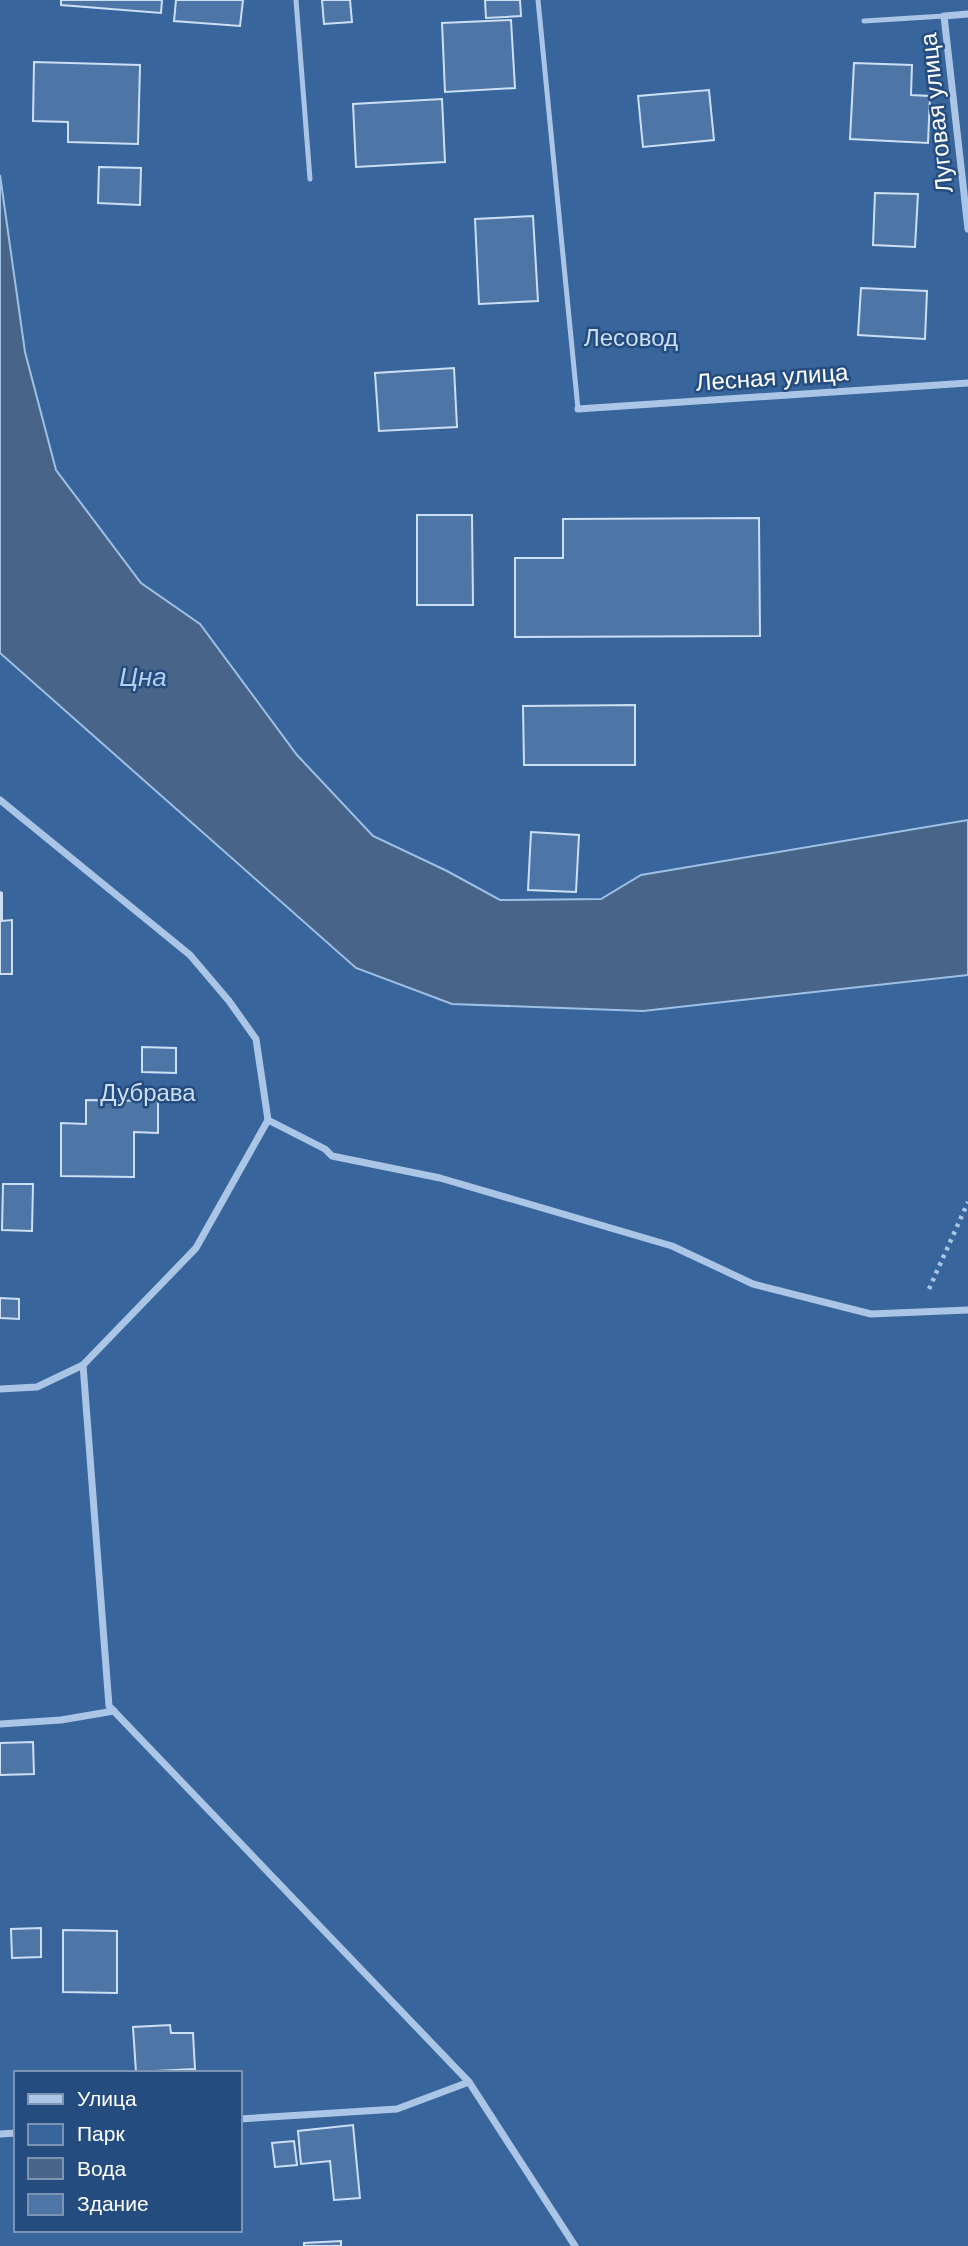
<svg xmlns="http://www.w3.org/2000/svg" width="968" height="2246" viewBox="0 0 968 2246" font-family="'DM Sans',sans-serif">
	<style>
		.green { fill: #38659b; fill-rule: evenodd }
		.water { fill: #486589; stroke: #9ec0e6; stroke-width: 2 }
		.building { fill: #4d75a6; stroke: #cddff4; stroke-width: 2 }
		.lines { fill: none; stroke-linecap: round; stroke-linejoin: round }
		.path { stroke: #aac5e5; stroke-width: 4.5; stroke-dasharray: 3.5 5; stroke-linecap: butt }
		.service { stroke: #aac5e5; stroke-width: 5 }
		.minor { stroke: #aac5e5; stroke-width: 7 }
		.labels { text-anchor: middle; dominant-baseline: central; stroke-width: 5; stroke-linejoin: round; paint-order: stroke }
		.street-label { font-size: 24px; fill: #fff; stroke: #254c7e }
		.park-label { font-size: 24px; fill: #cddff4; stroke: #254c7e }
		.water-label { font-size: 26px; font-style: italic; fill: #b5cfed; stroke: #254c7e }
	</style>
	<rect width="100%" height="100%" fill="#254c7e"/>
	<g class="green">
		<path d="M 0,0 L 968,0 L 968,820 L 641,875 L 601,899 L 500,900 L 447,871 L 373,836 L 297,755 L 200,624 L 141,583 L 56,470 L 25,352 L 0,175 Z"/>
		<path d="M 0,653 L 356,968 L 452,1004 L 643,1011 L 968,975 L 968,2246 L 0,2246 ZM 16,2073 L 240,2073 L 240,2230 L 16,2230 Z"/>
	</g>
	<path class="water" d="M 0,175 L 25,352 L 56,470 L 141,583 L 200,624 L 297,755 L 373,836 L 447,871 L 500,900 L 601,899 L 641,875 L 968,820 L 968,975 L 643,1011 L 452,1004 L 356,968 L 0,653 Z"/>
	<g class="building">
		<path d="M 61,0 L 162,0 L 161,13 L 61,5 Z"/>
		<path d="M 176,0 L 243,0 L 240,26 L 174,21 Z"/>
		<path d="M 322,0 L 350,0 L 352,22 L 324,24 Z"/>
		<path d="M 485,0 L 520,0 L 521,16 L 486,18 Z"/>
		<path d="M 511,20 L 515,88 L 445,92 L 442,23 Z"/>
		<path d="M 34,62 L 140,65 L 138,144 L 68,142 L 68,122 L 33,121 Z"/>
		<path d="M 854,63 L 912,65 L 911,95 L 930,96 L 928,143 L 850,139 Z"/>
		<path d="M 709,90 L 714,140 L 643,147 L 638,96 Z"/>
		<path d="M 442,99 L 445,162 L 356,167 L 353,104 Z"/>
		<path d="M 99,167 L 141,168 L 140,205 L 98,203 Z"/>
		<path d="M 875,193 L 918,194 L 915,247 L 873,245 Z"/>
		<path d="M 533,216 L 538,301 L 479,304 L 475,219 Z"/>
		<path d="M 861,288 L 927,291 L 925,339 L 858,335 Z"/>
		<path d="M 454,368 L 457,427 L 379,431 L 375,373 Z"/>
		<path d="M 417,515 L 472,515 L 473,605 L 417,605 Z"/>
		<path d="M 759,518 L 760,636 L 515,637 L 515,558 L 563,558 L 563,519 Z"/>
		<path d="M 635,705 L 635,765 L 524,765 L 523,706 Z"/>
		<path d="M 531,832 L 579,835 L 576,892 L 528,890 Z"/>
		<path d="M 0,892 L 2,893 L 2,921 L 12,920 L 12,974 L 0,974 Z"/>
		<path d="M 142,1047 L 176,1048 L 176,1073 L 142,1072 Z"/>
		<path d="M 86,1100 L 158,1101 L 158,1133 L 134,1132 L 134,1177 L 61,1176 L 61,1123 L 86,1124 Z"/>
		<path d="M 3,1184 L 33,1184 L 32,1231 L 2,1230 Z"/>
		<path d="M 0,1298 L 19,1299 L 19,1319 L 0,1318 Z"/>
		<path d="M 33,1742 L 34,1774 L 0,1775 L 0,1743 Z"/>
		<path d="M 41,1928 L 41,1957 L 12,1958 L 11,1929 Z"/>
		<path d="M 63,1930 L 117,1931 L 117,1993 L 63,1992 Z"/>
		<path d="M 170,2025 L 171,2033 L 193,2033 L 195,2069 L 136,2072 L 133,2027 Z"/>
		<path d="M 353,2125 L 360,2198 L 334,2200 L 330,2161 L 301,2164 L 298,2131 Z"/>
		<path d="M 294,2141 L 297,2165 L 275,2167 L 272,2143 Z"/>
		<path d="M 341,2241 L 341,2246 L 304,2246 L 304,2243 Z"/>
	</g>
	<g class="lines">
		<path class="path" d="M 929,1289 L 968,1202"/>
		<g class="service">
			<path d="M 296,0 L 310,179"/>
			<path d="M 538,0 L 578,409"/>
			<path d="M 864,21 L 944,16"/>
		</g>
		<g class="minor">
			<path d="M 968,14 L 944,16 L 968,229"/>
			<path d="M 578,409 L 968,383"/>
			<path d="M 0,800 L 190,955 L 229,1001 L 256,1039 L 268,1120 L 325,1149 L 332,1156 L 440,1178 L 672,1246 L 753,1284 L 871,1314 L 968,1310"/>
			<path d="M 268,1120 L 196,1248 L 83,1365 L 109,1706 L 469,2082 L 575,2246"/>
			<path d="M 0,1389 L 37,1387 L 83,1365"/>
			<path d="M 0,1724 L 61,1720 L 114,1711"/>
			<path d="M 240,2119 L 397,2109 L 469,2082"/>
			<path d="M 0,2134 L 16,2133"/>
		</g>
	</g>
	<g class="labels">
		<g class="street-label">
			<text transform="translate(936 113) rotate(-96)">Луговая улица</text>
			<text transform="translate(772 377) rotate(-4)">Лесная улица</text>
		</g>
		<g class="park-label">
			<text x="631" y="337">Лесовод</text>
			<text x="148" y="1092">Дубрава</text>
		</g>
		<g class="water-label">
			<text x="143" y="677">Цна</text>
		</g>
	</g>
	<rect x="14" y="2071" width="228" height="161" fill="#254c7e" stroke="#7c94b2" stroke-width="2"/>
	<rect x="28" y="2094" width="35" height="10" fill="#aac5e5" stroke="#7c94b2" stroke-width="2"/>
	<text x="77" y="2106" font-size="21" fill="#ffffff">Улица</text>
	<rect x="28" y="2124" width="35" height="21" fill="#38659b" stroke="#7c94b2" stroke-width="2"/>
	<text x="77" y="2141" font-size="21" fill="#ffffff">Парк</text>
	<rect x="28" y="2158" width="35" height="21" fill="#486589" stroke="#7c94b2" stroke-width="2"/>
	<text x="77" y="2176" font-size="21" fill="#ffffff">Вода</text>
	<rect x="28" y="2194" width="35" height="21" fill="#4d75a6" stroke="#7c94b2" stroke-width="2"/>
	<text x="77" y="2211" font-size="21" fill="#ffffff">Здание</text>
</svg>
